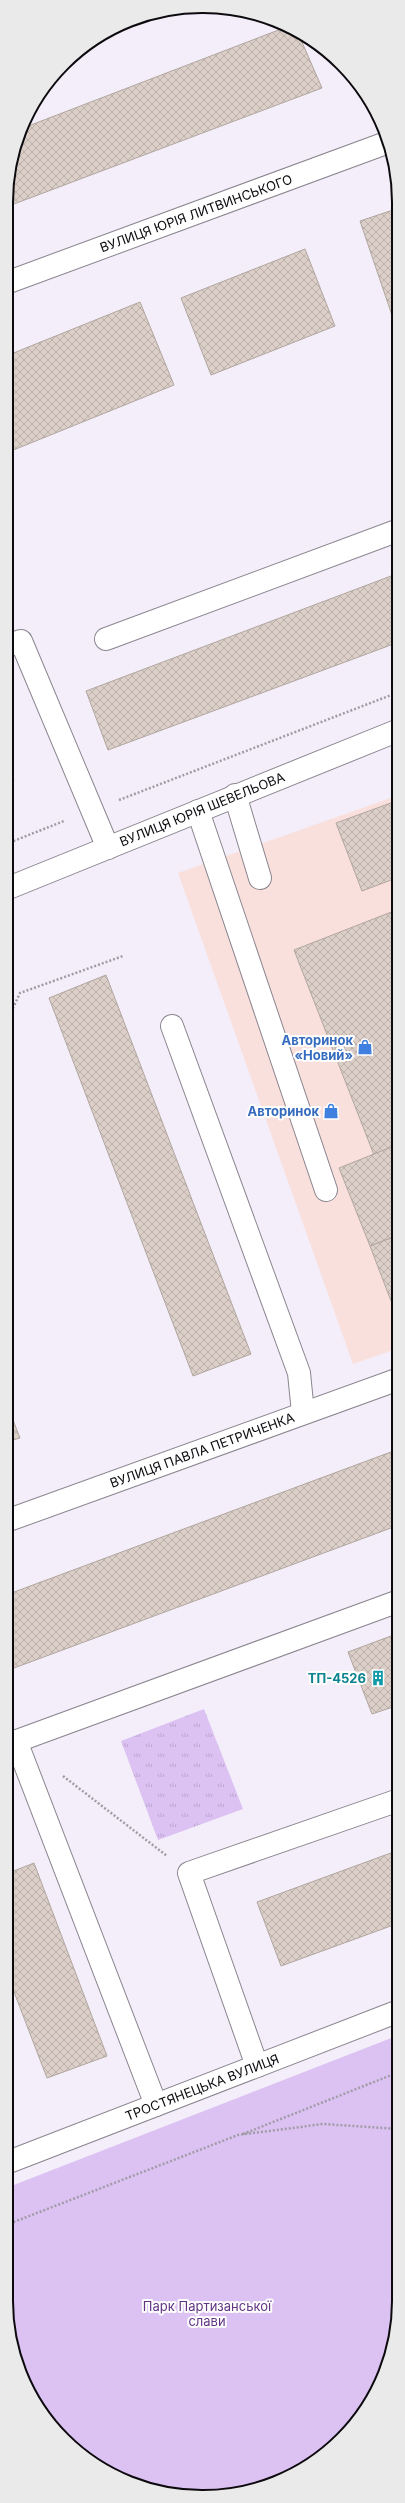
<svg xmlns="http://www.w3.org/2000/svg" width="405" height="2503" viewBox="0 0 405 2503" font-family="Inter,sans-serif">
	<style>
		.commercial { fill: #fae0dc }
		.grass { fill: url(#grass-tufts) }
		.pitch { fill: #dcc2f3 }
		.building { fill: url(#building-cross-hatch); stroke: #b1a69f }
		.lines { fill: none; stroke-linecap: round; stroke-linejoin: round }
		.minor-casing { stroke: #8a858f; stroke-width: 24 }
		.path { stroke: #a09ca5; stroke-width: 2.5; stroke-dasharray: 2 2; stroke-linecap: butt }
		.minor { stroke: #fff; stroke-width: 22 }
		.labels { text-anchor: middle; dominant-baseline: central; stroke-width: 4; stroke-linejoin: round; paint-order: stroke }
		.street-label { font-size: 13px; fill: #0c0a0e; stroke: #fefefe }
		.shop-label { font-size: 13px; font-weight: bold; fill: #366cbe; stroke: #fefefe; text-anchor: end }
		.culture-label { font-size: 13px; font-weight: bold; fill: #0d838f; stroke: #fefefe; text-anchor: end }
		.park-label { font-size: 13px; fill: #623484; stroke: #fefefe }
		.rim { fill: none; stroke: #0c0a0e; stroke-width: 2 }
	</style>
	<defs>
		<pattern id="grass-tufts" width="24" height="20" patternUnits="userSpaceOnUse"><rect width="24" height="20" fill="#dcc2f3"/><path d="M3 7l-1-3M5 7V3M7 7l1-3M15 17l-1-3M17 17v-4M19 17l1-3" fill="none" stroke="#bca5cf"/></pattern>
		<pattern id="building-cross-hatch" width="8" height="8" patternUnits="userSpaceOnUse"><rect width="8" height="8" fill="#dbcfc8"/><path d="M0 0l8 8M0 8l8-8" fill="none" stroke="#bbb0ab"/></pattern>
	</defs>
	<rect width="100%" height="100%" fill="#f3eef9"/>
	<path class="commercial" d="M 399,795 L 399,1348 L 353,1364 L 178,873 Z"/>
	<path class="grass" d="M 204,1709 L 243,1809 L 158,1840 L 121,1741 Z"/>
	<path class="pitch" d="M 399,2035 L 399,2314 L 379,2387 L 332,2448 L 266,2486 L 190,2497 L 116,2477 L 63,2439 L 21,2375 L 6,2300 L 6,2188 Z"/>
	<g class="building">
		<path d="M 289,26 L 298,33 L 322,88 L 6,207 L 6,189 L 23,128 Z"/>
		<path d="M 399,208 L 399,336 L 360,221 Z"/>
		<path d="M 305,249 L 335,326 L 211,375 L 181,298 Z"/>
		<path d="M 140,302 L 174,385 L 6,453 L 6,356 Z"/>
		<path d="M 399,573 L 399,642 L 108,750 L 86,691 Z"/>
		<path d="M 6,760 L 14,781 L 6,784 Z"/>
		<path d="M 399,800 L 399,877 L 362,891 L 336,823 Z"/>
		<path d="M 399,909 L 399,1144 L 374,1155 L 294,950 Z"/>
		<path d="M 106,975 L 251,1354 L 193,1376 L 49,998 Z"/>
		<path d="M 399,1144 L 399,1235 L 370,1246 L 339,1168 Z"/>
		<path d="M 399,1235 L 399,1298 L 391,1301 L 370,1246 Z"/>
		<path d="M 6,1402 L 20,1438 L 6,1442 Z"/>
		<path d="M 399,1449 L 399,1525 L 6,1671 L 6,1595 Z"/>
		<path d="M 399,1633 L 399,1705 L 372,1714 L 348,1652 Z"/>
		<path d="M 399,1850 L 399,1923 L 281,1966 L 257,1902 Z"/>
		<path d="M 34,1863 L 107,2056 L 47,2078 L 6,1971 L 6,1874 Z"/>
	</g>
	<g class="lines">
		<g class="minor-casing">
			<g id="minor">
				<path d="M 6,283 L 386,143"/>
				<path d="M 106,639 L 399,530"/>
				<path d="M 6,646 L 21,641 L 108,848"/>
				<path d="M 235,795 L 260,878"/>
				<path d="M 198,811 L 326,1190"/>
				<path d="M 6,889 L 399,730"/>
				<path d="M 172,1026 L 299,1373 L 303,1413"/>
				<path d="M 6,1521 L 399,1379"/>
				<path d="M 16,1741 L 156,2105"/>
				<path d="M 6,1745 L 399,1601"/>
				<path d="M 257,2066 L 189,1873 L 399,1800"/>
				<path d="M 6,2163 L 399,2011"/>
			</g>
		</g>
		<g class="path">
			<path d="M 119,800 L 399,692"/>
			<path d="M 6,844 L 64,821"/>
			<path d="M 6,1023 L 20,993 L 123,956"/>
			<path d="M 63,1776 L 167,1856"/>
			<path d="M 243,2134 L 399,2072"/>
			<path d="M 6,2225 L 238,2135 L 323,2124 L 399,2129"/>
		</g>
		<use href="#minor" class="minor"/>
	</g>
	<defs>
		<g id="shop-bare" transform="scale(1.2)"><path d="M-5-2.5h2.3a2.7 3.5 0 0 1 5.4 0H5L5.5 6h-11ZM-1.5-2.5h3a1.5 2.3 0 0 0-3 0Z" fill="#3f7fe0" stroke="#fefefe" stroke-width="2.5" paint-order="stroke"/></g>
		<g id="building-bare" transform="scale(1.2)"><path d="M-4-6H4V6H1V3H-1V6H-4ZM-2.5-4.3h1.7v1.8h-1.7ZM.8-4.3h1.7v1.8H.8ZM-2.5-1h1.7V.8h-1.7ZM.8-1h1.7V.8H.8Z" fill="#0f9aa8" stroke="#fefefe" stroke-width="2.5" paint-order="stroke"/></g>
	</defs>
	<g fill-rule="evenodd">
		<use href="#shop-bare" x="365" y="1047"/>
		<use href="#shop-bare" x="331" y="1111"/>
		<use href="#building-bare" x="378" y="1678"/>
	</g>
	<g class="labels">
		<g class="street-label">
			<text transform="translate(196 213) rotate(-20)">ВУЛИЦЯ ЮРІЯ ЛИТВИНСЬКОГО</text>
			<text transform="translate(202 809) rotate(-22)">ВУЛИЦЯ ЮРІЯ ШЕВЕЛЬОВА</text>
			<text transform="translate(202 1450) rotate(-20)">ВУЛИЦЯ ПАВЛА ПЕТРИЧЕНКА</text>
			<text transform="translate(202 2087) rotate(-21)">ТРОСТЯНЕЦЬКА ВУЛИЦЯ</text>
		</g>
		<g class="shop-label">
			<text x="353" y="1040">Авторинок<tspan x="353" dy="15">«Новий»</tspan></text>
			<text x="319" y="1111">Авторинок</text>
		</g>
		<g class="culture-label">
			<text x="366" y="1678">ТП-4526</text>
		</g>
		<g class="park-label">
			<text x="207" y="2306">Парк Партизанської<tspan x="207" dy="15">слави</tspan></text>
		</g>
	</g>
	<path d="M0 0H405V2503H0ZM202 13H203A189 189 0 0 1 392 202V2301A189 189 0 0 1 203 2490H202A189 189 0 0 1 13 2301V202A189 189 0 0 1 202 13Z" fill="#ebeaeb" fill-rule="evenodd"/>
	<path class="rim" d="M202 13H203A189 189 0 0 1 392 202V2301A189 189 0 0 1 203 2490H202A189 189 0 0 1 13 2301V202A189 189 0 0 1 202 13Z"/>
</svg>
